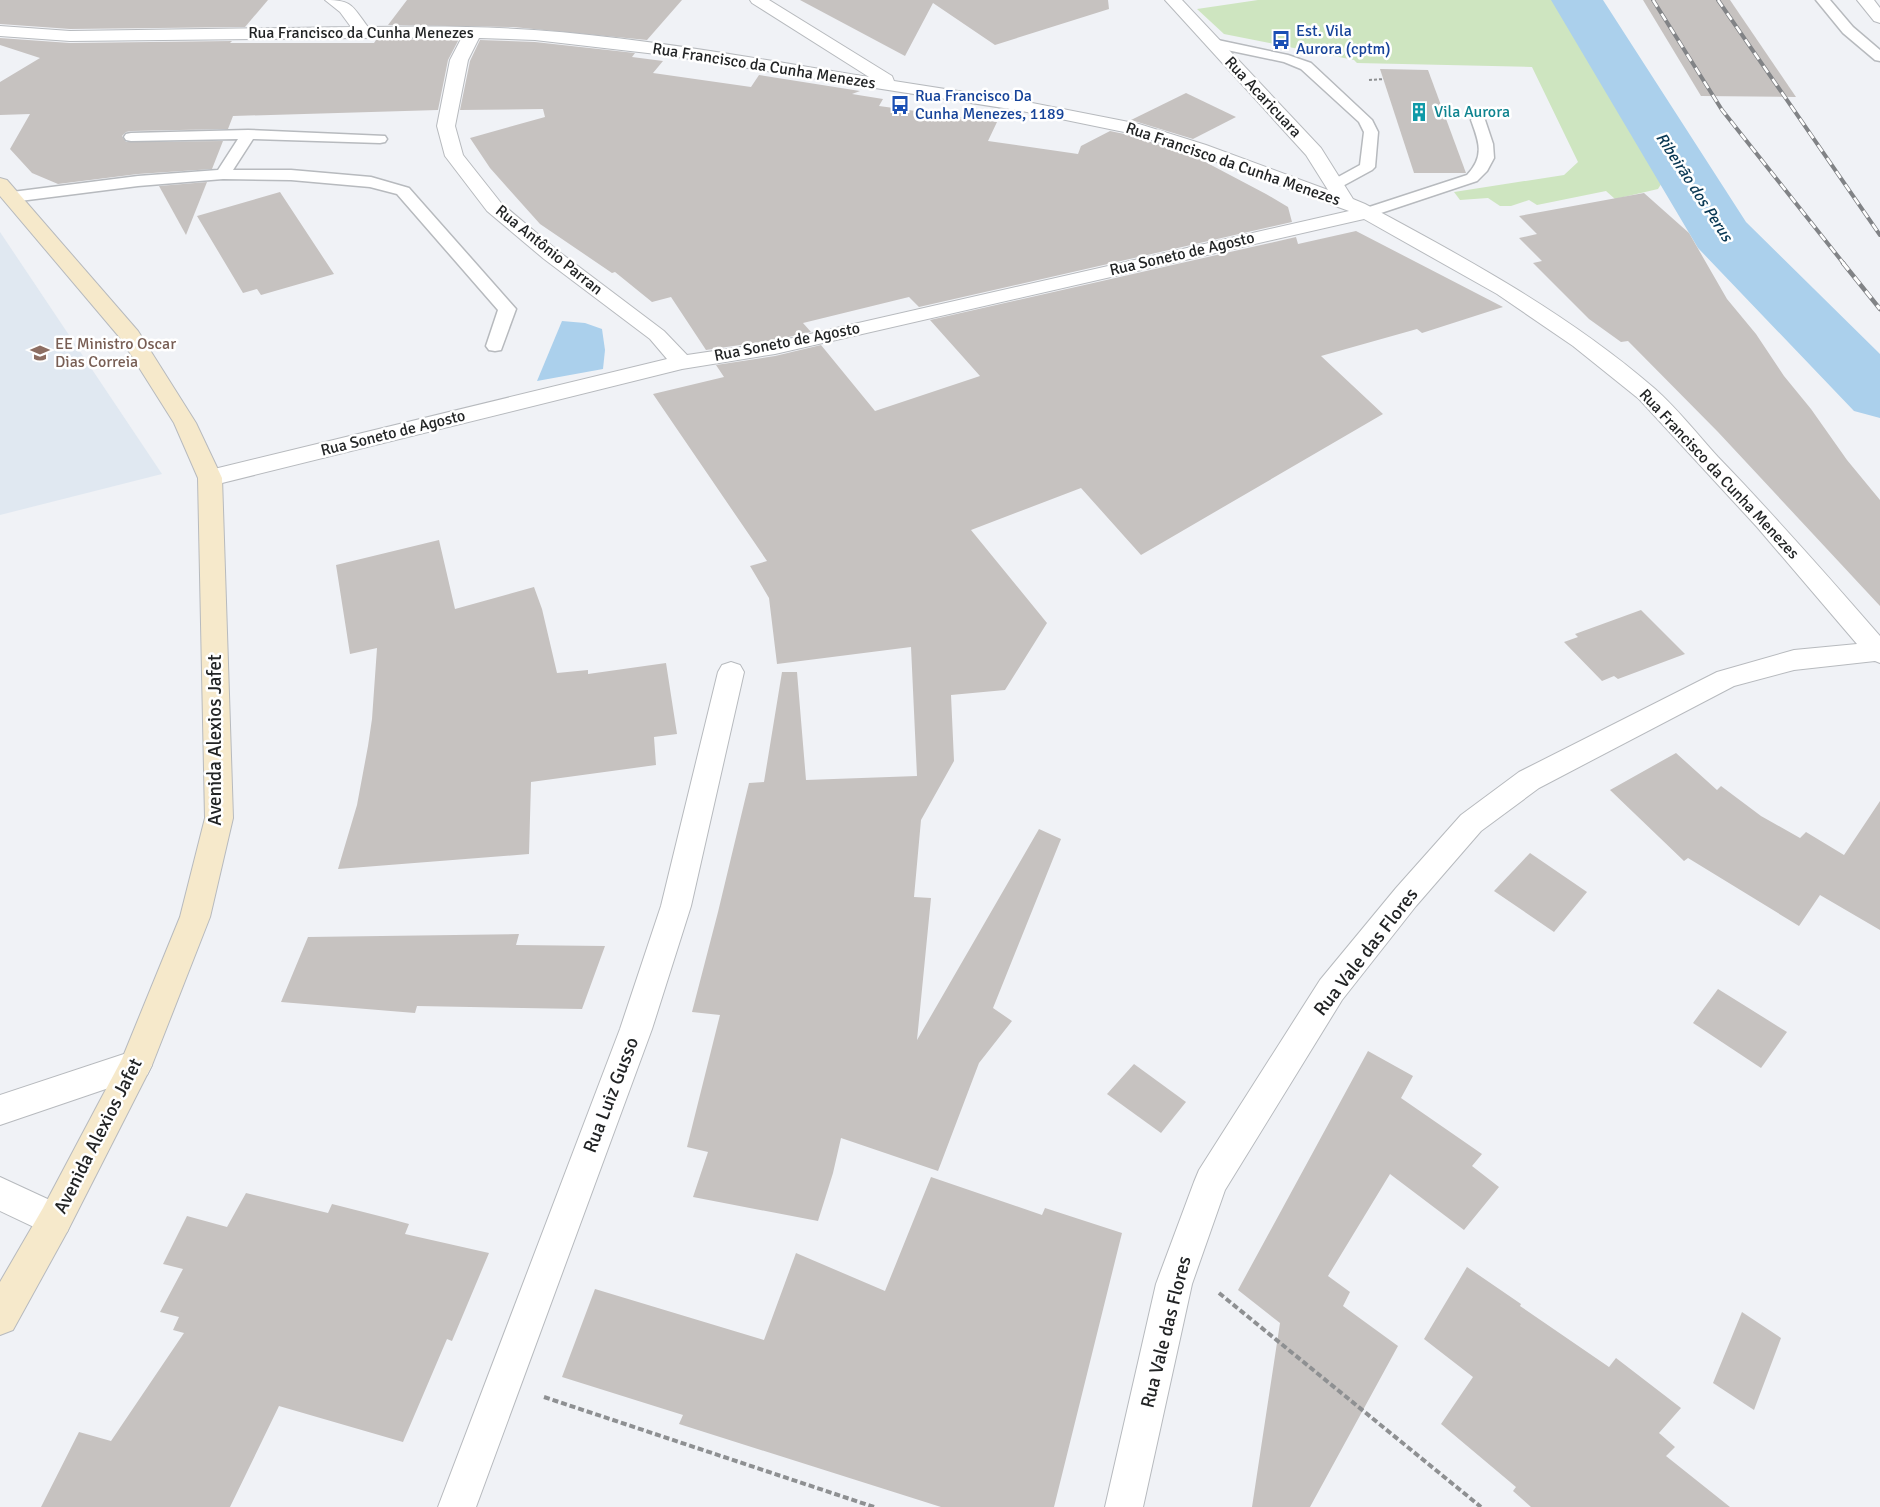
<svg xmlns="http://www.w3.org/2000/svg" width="1880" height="1507" viewBox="0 0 1880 1507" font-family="Signika,sans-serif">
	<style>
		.built { fill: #e0e8f1 }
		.green { fill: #cee5c0 }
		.water { fill: #abd0ec }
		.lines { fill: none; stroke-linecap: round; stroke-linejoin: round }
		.river { fill: #abd0ec; fill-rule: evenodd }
		.building { fill: #c6c2c0 }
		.lane-casing { stroke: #b7babe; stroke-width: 3 }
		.street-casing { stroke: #b7babe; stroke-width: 2 }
		.secondary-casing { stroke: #b7babe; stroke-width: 2 }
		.path-far1 { stroke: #8e9092; stroke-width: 2; stroke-dasharray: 3 2; stroke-linecap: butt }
		.path { stroke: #8e9092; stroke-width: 4; stroke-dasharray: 6 3; stroke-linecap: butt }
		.lane { fill: #fff; fill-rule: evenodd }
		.street { fill: #fff; fill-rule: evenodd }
		.secondary { fill: #f6e9cb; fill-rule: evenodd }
		.rail-far1-casing { stroke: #818386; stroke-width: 4 }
		.rail-casing { stroke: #818386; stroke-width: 4.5 }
		.rail-far1 { stroke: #fff; stroke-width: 2.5; stroke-dasharray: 8; stroke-linecap: butt }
		.rail { stroke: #fff; stroke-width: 3; stroke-dasharray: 9; stroke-linecap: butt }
		.labels { text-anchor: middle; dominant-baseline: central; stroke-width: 5; stroke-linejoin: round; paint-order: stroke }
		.far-transit-label { font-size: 16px; fill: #164399; stroke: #fff; text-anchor: start }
		.far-street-label { font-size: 16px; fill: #222425; stroke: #fff }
		.far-culture-label { font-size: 16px; fill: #0d838f; stroke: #fff; text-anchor: start }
		.far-water-label { font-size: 16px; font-style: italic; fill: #083753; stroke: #fff }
		.far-education-label { font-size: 16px; fill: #785e54; stroke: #fff; text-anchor: start }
		.street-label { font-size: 19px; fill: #222425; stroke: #fff }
	</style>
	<rect width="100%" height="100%" fill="#f0f2f6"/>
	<path class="built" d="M 0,232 L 162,474 L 0,515 Z"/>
	<path class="green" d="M 1258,0 L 1569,0 L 1665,178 L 1658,189 L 1615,199 L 1606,191 L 1537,205 L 1529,200 L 1511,206 L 1500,206 L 1488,198 L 1460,200 L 1454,192 L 1564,175 L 1578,162 L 1532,67 L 1357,63 L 1354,60 L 1224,34 L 1197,9 Z"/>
	<path class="water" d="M 562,321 L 585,323 L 602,329 L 605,350 L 603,369 L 537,381 Z"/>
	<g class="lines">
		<path class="river" d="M 1551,0 L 1603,0 L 1746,222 L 1880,354 L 1880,418 L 1854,411 L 1698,248 Z"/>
	</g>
	<g class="building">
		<path d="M 0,0 L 268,0 L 245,27 L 70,29 L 0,24 Z"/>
		<path d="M 407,0 L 682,0 L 647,40 L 513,27 L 388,25 Z"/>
		<path d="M 800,0 L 1108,0 L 1109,9 L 995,45 L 933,3 L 905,56 Z"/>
		<path d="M 1643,0 L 1730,0 L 1796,97 L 1701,96 Z"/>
		<path d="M 0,38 L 70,43 L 232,41 L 230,43 L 374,43 L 376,40 L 459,39 L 448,60 L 438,110 L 233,116 L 228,129 L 131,131 L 126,132 L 122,136 L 126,142 L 223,141 L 212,169 L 138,174 L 58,184 L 32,173 L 10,149 L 30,114 L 0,115 L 0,82 L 40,58 L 0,45 Z"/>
		<path d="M 480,40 L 535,42 L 635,53 L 632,57 L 663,61 L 653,73 L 751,87 L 759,75 L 860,91 L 852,94 L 883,99 L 879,106 L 997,122 L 988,141 L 1078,154 L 1081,146 L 1110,131 L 1129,135 L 1194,156 L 1266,194 L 1288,207 L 1292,222 L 919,307 L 909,297 L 803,323 L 811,332 L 775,340 L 706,350 L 671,297 L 652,302 L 615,272 L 612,273 L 540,224 L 490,168 L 470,138 L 545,117 L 543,109 L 460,110 L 470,61 Z"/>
		<path d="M 1380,69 L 1428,70 L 1466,173 L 1414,173 Z"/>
		<path d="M 1186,93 L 1236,117 L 1193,139 L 1131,120 Z"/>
		<path d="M 207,182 L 186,235 L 159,186 Z"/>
		<path d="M 280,192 L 334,274 L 261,295 L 257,289 L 243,293 L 197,216 Z"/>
		<path d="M 1644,193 L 1689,233 L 1727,299 L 1756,334 L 1784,376 L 1811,409 L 1847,460 L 1880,500 L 1880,606 L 1718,432 L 1628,341 L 1621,342 L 1589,319 L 1533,263 L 1542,261 L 1519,238 L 1537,234 L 1519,216 Z"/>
		<path d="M 1356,231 L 1503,307 L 1422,333 L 1417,329 L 1321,356 L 1383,414 L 1141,555 L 1081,488 L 971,530 L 1047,623 L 1005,690 L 951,695 L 954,761 L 921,820 L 914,897 L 931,898 L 917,1040 L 1039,829 L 1061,839 L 993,1008 L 1012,1021 L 979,1063 L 938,1171 L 841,1138 L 833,1173 L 818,1221 L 693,1197 L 708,1152 L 687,1147 L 720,1015 L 692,1012 L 718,912 L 749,783 L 764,782 L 782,672 L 797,672 L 806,780 L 917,776 L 911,647 L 777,664 L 769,598 L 750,566 L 767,561 L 653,394 L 724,377 L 716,365 L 775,356 L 821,345 L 875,411 L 980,376 L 930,320 L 1296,237 L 1298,244 Z"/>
		<path d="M 439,540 L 455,609 L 534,587 L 542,609 L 557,673 L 588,670 L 588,674 L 666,663 L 677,734 L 654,737 L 656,765 L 531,782 L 529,854 L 338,869 L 357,805 L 368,746 L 372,719 L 377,648 L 350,654 L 336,565 Z"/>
		<path d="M 1641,610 L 1685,654 L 1618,679 L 1614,676 L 1602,681 L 1564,642 L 1578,637 L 1575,634 Z"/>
		<path d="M 1676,753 L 1717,790 L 1721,786 L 1761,816 L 1800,838 L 1806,832 L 1844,855 L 1880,801 L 1880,930 L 1820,895 L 1799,926 L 1688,858 L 1684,861 L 1610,790 Z"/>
		<path d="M 1530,853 L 1587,892 L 1554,932 L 1494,891 Z"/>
		<path d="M 519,934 L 516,945 L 605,946 L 582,1009 L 417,1006 L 415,1013 L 281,1002 L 308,937 Z"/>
		<path d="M 1718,989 L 1787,1032 L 1761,1068 L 1693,1023 Z"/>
		<path d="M 1368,1051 L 1413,1076 L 1401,1098 L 1482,1154 L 1472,1166 L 1499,1187 L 1464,1230 L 1390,1174 L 1328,1276 L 1350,1292 L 1343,1306 L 1398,1346 L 1310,1507 L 1252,1507 L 1280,1323 L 1238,1290 Z"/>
		<path d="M 1134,1064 L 1186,1102 L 1161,1133 L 1107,1094 Z"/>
		<path d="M 931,1177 L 1042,1215 L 1045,1208 L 1122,1233 L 1054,1507 L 941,1507 L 679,1424 L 683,1415 L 562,1377 L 595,1289 L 764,1340 L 796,1253 L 885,1291 Z"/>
		<path d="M 246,1193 L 328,1213 L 332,1204 L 387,1218 L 409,1224 L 405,1234 L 489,1253 L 452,1341 L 447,1339 L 403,1442 L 279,1406 L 230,1507 L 41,1507 L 79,1432 L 111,1441 L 184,1333 L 173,1330 L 179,1317 L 160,1312 L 183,1269 L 163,1264 L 187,1216 L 227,1227 Z"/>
		<path d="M 1467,1267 L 1521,1304 L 1520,1306 L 1609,1367 L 1616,1358 L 1681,1408 L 1659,1433 L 1675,1447 L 1666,1456 L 1730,1507 L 1531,1507 L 1513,1491 L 1516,1487 L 1441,1424 L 1473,1377 L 1424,1339 Z"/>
		<path d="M 1742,1312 L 1781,1338 L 1754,1410 L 1713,1383 Z"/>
	</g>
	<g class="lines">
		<g class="lane-casing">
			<g id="lane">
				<path d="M 1816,0 L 1830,0 L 1853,27 L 1880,50 L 1880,61 L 1875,60 L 1843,33 Z"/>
				<path d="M 1213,39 L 1288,55 L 1311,63 L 1372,120 L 1378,132 L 1375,167 L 1372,170 L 1339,188 L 1329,188 L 1326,185 L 1329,182 L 1360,165 L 1364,132 L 1359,122 L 1301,69 L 1284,62 L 1208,46 L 1206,43 L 1208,40 Z"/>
				<path d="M 1478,116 L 1483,117 L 1485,120 L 1493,144 L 1494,158 L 1487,171 L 1477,181 L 1372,216 L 1360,216 L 1358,213 L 1360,210 L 1467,175 C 1485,156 1479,142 1471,120 L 1473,117 Z"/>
				<path d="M 248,130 L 385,136 L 387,139 L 385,142 L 380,143 L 253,139 L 233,170 L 291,170 L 371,177 L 409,188 L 516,309 L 501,350 L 495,351 L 489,350 L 486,346 L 498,310 L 397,194 L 370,187 L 291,180 L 223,179 L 138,186 L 12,202 L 6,200 L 4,197 L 6,194 L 12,192 L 138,176 L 218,170 L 238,139 L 131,141 L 126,140 L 124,137 L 126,134 L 131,133 Z"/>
			</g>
		</g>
		<g class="street-casing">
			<g id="street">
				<path d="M 325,0 C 353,0 352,6 368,27 C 423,26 479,26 534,30 C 646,38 758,59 869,77 L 752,3 L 750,0 L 769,0 L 892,76 L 894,81 L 1022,101 L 1139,124 L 1206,145 L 1328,190 L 1306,155 L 1165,0 L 1182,0 L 1321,148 L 1353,199 L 1365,204 C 1466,258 1567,313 1654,388 C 1677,408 1697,434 1718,457 C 1774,515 1827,575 1880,636 L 1880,663 L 1875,661 L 1794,670 L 1734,686 L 1539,788 L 1481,831 L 1416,906 L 1342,1000 L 1225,1190 L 1192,1284 L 1143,1507 L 1105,1507 L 1156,1284 L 1194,1182 L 1199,1170 L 1320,980 L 1396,888 L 1461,815 L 1519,772 L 1717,672 L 1794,650 L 1857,644 L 1757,527 L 1639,399 L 1573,346 L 1497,294 L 1364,219 L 775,354 L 682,369 L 210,486 L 202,483 L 198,478 L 202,473 L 210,470 L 667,359 L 650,339 L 544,259 L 487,211 L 445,156 L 437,126 L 450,60 L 462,37 L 70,41 L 0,36 L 0,26 L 70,31 L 351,27 L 340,12 ZM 479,38 L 535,40 L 665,55 L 1022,111 L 1129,133 L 1192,153 L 1349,211 L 775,342 L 687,355 L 664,331 L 558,251 L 501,203 L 463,155 L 455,126 L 468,60 Z"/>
				<path d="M 1857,0 L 1874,0 L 1880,8 L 1880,23 L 1874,21 Z"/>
				<path d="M 731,662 L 740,665 L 744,672 L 691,906 L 652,1029 L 476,1507 L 438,1507 L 620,1029 L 661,906 L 718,672 L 722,665 Z"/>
				<path d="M 136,1050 L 147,1055 L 152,1065 L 147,1075 L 0,1125 L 0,1095 Z"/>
				<path d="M 0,1177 L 67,1208 L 72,1220 L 67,1232 L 55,1237 L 0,1211 Z"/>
			</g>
		</g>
		<g class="secondary-casing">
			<path id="secondary" d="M 0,178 L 7,180 L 138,331 L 196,423 L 222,478 L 233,818 L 210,917 L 152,1065 L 67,1232 L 13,1330 L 0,1335 L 0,1282 L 43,1208 L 122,1059 L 180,917 L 205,818 L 198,478 L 174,423 L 121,339 L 0,196 Z"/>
		</g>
		<path class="path-far1" d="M 1369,80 L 1384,79"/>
		<g class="path">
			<path d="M 1219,1293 L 1481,1507"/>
			<path d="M 544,1397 L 874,1507"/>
		</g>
		<use href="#lane" class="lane"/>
		<use href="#street" class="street"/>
		<use href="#secondary" class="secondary"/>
		<g class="rail-far1-casing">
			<g id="rail-far1">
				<path d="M 1653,0 L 1722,110 L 1844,264"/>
				<path d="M 1718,0 L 1880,235"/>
			</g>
		</g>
		<g class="rail-casing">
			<path id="rail" d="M 1843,263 L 1880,309"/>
		</g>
		<use href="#rail-far1" class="rail-far1"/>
		<use href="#rail" class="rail"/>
	</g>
	<defs>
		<g id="bus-bare" transform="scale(1.5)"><path d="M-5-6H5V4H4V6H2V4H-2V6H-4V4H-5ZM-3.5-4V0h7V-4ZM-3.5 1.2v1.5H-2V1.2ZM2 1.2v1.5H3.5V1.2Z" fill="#1a4fb4" stroke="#fff" stroke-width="2.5" paint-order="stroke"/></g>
		<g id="building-bare" transform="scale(1.5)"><path d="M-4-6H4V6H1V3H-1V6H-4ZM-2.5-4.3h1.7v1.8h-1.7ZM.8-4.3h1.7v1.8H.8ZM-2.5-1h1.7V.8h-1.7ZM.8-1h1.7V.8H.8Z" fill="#0f9aa8" stroke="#fff" stroke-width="2.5" paint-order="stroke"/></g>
		<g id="school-bare" transform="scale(1.5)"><path d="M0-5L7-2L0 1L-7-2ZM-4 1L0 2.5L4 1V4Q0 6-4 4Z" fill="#8d6e63" stroke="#fff" stroke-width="2.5" paint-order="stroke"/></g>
	</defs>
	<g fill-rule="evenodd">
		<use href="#bus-bare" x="1281" y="40"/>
		<use href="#bus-bare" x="900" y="105"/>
		<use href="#building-bare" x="1419" y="112"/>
		<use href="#school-bare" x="40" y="353"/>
	</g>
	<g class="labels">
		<g class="far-transit-label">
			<text x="1296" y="31">Est. Vila<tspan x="1296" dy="18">Aurora (cptm)</tspan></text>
			<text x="915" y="96">Rua Francisco Da<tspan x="915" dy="18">Cunha Menezes, 1189</tspan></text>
		</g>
		<g class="far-street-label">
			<text x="361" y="33">Rua Francisco da Cunha Menezes</text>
			<text transform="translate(764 66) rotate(9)">Rua Francisco da Cunha Menezes</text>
			<text transform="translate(1263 97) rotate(47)">Rua Acaricuara</text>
			<text transform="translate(1233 164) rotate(19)">Rua Francisco da Cunha Menezes</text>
			<text transform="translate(549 250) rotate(39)">Rua Antônio Parran</text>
			<text transform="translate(1182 254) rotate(-13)">Rua Soneto de Agosto</text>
			<text transform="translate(787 342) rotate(-11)">Rua Soneto de Agosto</text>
			<text transform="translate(393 433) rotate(-14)">Rua Soneto de Agosto</text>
			<text transform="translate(1719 474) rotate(47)">Rua Francisco da Cunha Menezes</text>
		</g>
		<g class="far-culture-label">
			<text x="1434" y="112">Vila Aurora</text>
		</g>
		<g class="far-water-label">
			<text transform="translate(1694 187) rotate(57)">Ribeirão dos Perus</text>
		</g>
		<g class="far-education-label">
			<text x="55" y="344">EE Ministro Oscar<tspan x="55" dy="18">Dias Correia</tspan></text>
		</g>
		<g class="street-label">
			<text transform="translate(215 740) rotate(-90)">Avenida Alexios Jafet</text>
			<text transform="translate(1366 952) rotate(-52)">Rua Vale das Flores</text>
			<text transform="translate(611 1095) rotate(-69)">Rua Luiz Gusso</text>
			<text transform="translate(98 1136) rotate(-63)">Avenida Alexios Jafet</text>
			<text transform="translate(1166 1332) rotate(-76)">Rua Vale das Flores</text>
		</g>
	</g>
</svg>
